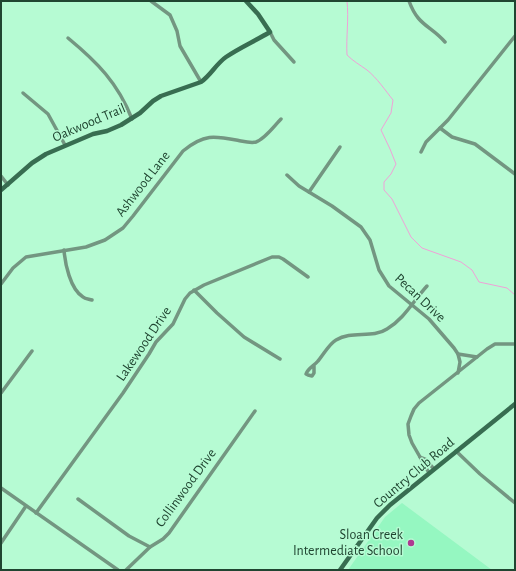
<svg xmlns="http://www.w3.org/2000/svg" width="516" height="571" viewBox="0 0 516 571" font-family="'Alegreya Sans',sans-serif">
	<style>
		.built { fill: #95f7c1 }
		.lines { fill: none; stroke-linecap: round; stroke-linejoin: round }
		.stream { stroke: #f0a1d8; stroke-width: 1 }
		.street { stroke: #739681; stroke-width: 3.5 }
		.secondary { stroke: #386d51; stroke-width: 4.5 }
		.poi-dot { fill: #ae3991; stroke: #b6fbd3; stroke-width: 1.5 }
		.labels { text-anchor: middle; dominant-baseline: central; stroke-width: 3; stroke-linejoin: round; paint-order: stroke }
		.street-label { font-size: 14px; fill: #204531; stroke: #b6fbd3 }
		.poi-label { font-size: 14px; fill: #204531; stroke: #b6fbd3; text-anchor: end }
	</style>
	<rect width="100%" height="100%" fill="#b6fbd3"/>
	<path class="built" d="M 402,503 L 492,570 L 348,570 L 385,517 Z"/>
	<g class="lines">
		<path class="stream" d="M 347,1 C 349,19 346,37 347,55 C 353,61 360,65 367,70 C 377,78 385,90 393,100 L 391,113 L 381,130 L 390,149 L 396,164 L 391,174 L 384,182 L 384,190 L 392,199 L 411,237 L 422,248 L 461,262 L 472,270 L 479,282 L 507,288 L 515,295"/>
		<g class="street">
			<path d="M 151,1 L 170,15 L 177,31 L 180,46 L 201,82"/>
			<path d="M 409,1 C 418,26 430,25 445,42"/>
			<path d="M 270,32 L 274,40 L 294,62"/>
			<path d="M 68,38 C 97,62 118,83 132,119"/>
			<path d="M 23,93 L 48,114 L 65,145"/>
			<path d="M 440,128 L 452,137 L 475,144 L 515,174"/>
			<path d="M 421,152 L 426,142 L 448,120 L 515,36"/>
			<path d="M 287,175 L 299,186 L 332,206 L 361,227 L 370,240 L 379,270 L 389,286 L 429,319 L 454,348 L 458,354 L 460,362 L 458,373"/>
			<path d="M 1,176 L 8,185"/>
			<path d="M 309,192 L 340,147"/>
			<path d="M 64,250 C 65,263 70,289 83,297 C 85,299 89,299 92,300"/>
			<path d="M 1,284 L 13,268 L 26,257 L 86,247 L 105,240 L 123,228 L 133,216 L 183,151 C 205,133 215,136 241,141 C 246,142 252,143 256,142 C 265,139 275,125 281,119"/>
			<path d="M 194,290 L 217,313 L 244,337 L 280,359"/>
			<path d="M 458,354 L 477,357"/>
			<path d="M 314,366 L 314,373 L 312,376 L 308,375 L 306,374 C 308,368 314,366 318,361 C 324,354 329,344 336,340 C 352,330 372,339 387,329 C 404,319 414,300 427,286"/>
			<path d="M 1,393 L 32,351"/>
			<path d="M 456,451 L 480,474 L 515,503"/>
			<path d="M 420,457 L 412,443 L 409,435 L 408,424 L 411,416 L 414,409 L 419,403 L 487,349 L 495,344 L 515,344"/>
			<path d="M 429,473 L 420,457 L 425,459 L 434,469"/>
			<path d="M 1,488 L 118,570"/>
			<path d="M 78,499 L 129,536 L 150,547"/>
			<path d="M 36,513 L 123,393 L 149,354 L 156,342 L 173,324 L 185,299 L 190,293 L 204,285 L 272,257 L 279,257 L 283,259 L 308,277"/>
			<path d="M 1,543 L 26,506"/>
			<path d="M 126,570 L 150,547 L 163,539 L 169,533 L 255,411"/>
		</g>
		<g class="secondary">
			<path d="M 1,190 L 32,163 L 46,154 L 93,134 L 107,131 L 121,125 L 140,113 L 153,101 L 161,96 L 201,82 C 211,75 216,64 226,57 C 239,48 255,41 270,32 L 258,14 L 246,1"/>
			<path d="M 340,570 L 377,518 L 390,505 L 515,404"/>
		</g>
	</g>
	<circle class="poi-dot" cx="411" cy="543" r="4"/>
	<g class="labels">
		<g class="street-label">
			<text transform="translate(89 123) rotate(-23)">Oakwood Trail</text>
			<text transform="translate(143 184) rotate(-52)">Ashwood Lane</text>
			<text transform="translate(420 298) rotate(43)">Pecan Drive</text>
			<text transform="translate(144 344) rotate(-56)">Lakewood Drive</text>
			<text transform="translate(414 473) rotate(-40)">Country Club Road</text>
			<text transform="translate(186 488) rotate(-54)">Collinwood Drive</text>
		</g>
		<g class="poi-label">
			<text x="403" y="535">Sloan Creek<tspan x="403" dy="16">Intermediate School</tspan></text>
		</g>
	</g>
	<rect width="516" height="571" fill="none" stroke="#204531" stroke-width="4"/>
</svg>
